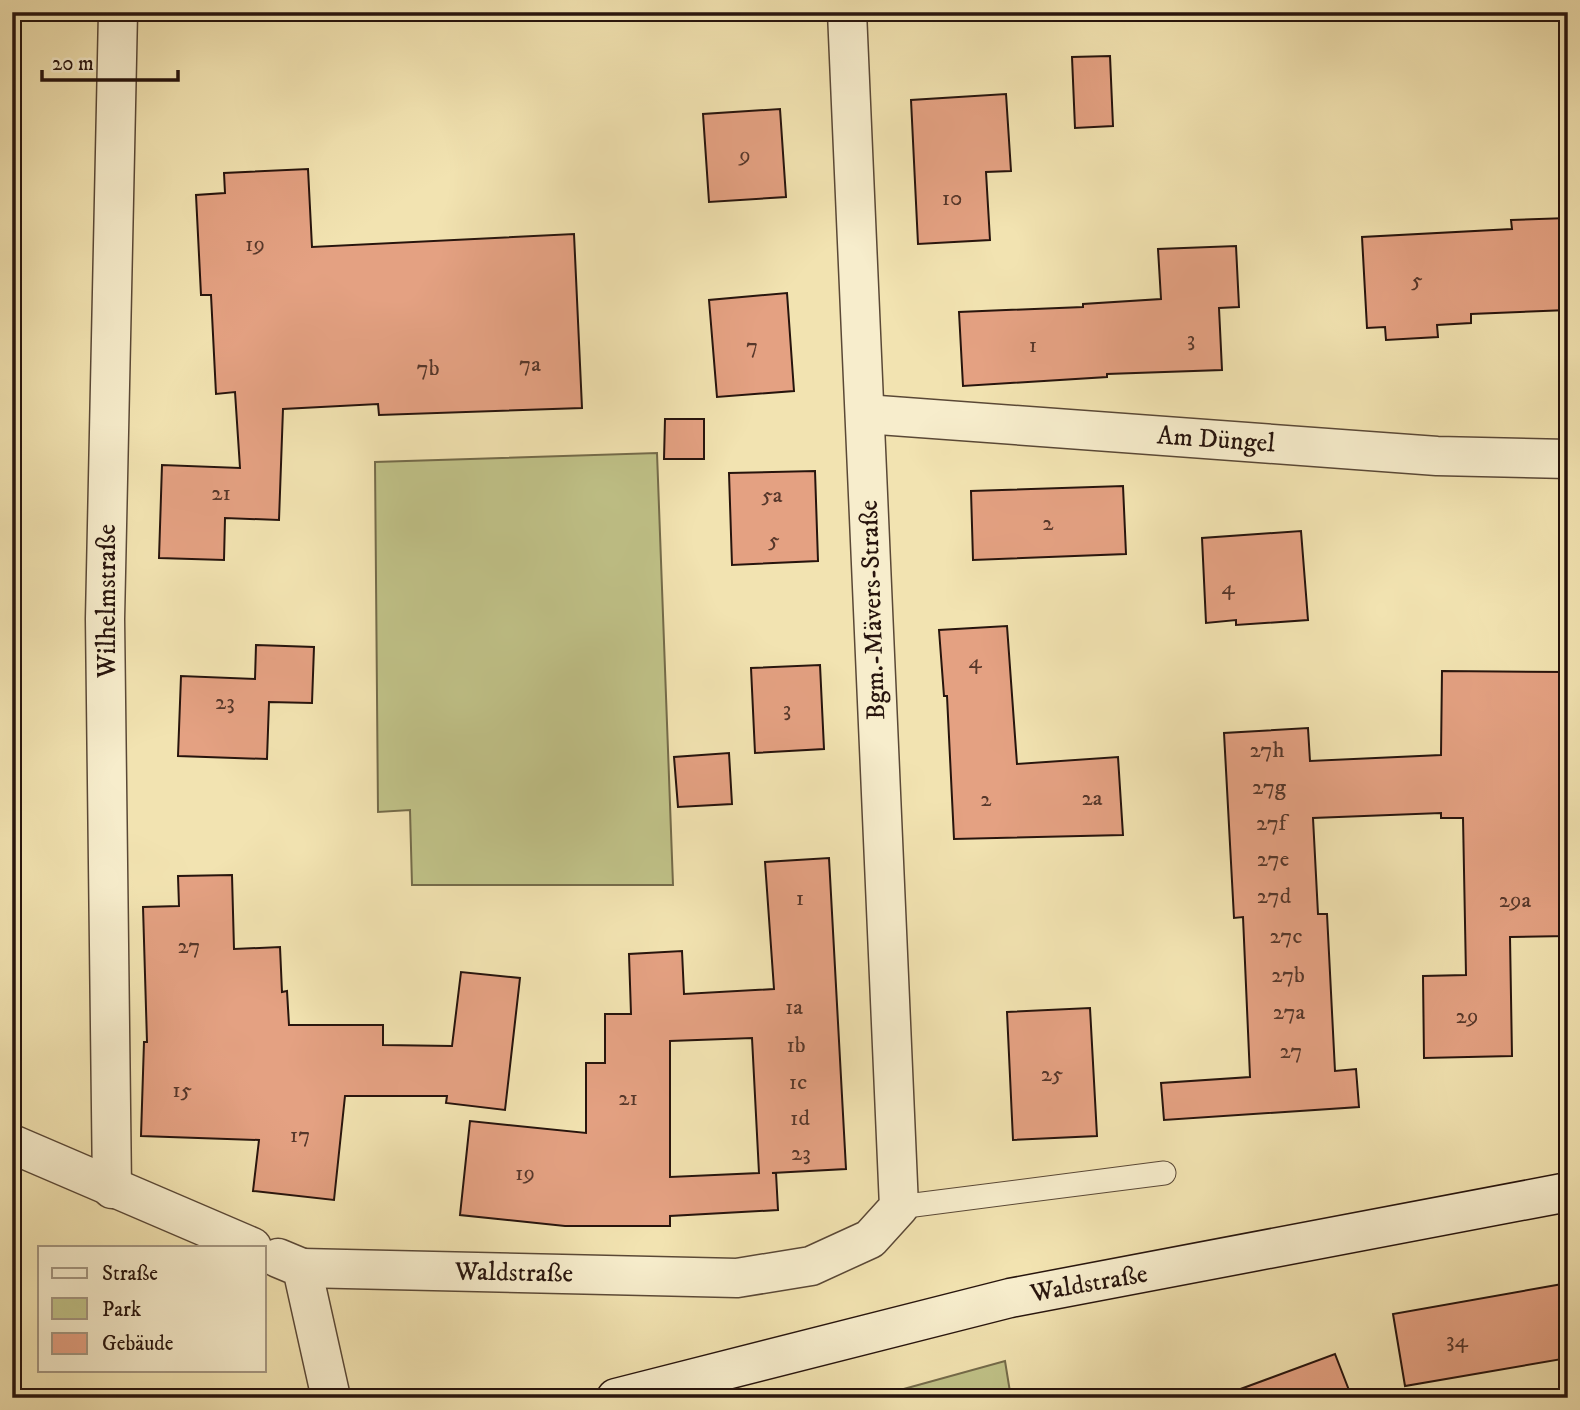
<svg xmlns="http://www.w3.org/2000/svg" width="1580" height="1410" viewBox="0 0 1580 1410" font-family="'IM FELL DW Pica',serif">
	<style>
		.green { fill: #c0c288; stroke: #746b4a; stroke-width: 2 }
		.building { fill: #e4a182; stroke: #27140d; stroke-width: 2; fill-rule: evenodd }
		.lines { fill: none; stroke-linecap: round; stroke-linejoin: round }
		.lane-casing { stroke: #5a4836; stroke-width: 25 }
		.street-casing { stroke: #5a4836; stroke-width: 41 }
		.secondary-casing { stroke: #27140d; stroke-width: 41 }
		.lane { stroke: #f7edcc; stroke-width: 23 }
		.street { stroke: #f7edcc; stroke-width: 38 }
		.secondary { stroke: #f7edcc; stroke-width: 38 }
		.labels { text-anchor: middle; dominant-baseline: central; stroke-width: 5; stroke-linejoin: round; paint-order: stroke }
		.number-label { font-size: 23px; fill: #56372a }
		.street-label { font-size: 26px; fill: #27140d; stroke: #f7edcc }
	</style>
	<rect width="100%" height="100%" fill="#f2e3b1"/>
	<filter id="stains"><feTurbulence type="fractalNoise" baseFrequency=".00286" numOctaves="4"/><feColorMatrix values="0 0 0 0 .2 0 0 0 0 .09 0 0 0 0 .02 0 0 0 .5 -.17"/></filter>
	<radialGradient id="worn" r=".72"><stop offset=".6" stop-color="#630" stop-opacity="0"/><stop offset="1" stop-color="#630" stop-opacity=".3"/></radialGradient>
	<g class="green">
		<path d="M 657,453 L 673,885 L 412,885 L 410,810 L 378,812 L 375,462 Z"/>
		<path d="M 1005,1361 L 1011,1398 L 871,1398 Z"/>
	</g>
	<g class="building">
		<path d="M 1110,56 L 1113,126 L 1075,128 L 1072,57 Z"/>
		<path d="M 1006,94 L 1011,171 L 986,172 L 990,240 L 918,244 L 911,100 Z"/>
		<path d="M 780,109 L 786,197 L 709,202 L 703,114 Z"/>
		<path d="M 308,169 L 312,247 L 574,234 L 582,408 L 379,415 L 378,404 L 283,409 L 279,520 L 225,518 L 224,560 L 159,558 L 162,465 L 240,468 L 235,392 L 216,394 L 211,295 L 201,295 L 196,195 L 225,193 L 224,173 Z"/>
		<path d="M 1568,218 L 1568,310 L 1471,314 L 1471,323 L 1437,325 L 1438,337 L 1386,340 L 1385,327 L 1367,328 L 1362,237 L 1512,229 L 1511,220 Z"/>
		<path d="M 1236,246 L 1239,307 L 1219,308 L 1222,370 L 1107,374 L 1107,377 L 963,386 L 959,312 L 1083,307 L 1083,304 L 1161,299 L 1158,249 Z"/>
		<path d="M 787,293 L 794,391 L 717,397 L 709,300 Z"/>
		<path d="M 665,419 L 704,419 L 704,459 L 664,459 Z"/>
		<path d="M 815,471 L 818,561 L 732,565 L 729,473 Z"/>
		<path d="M 1123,486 L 1126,554 L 973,560 L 971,491 Z"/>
		<path d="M 1301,531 L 1308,620 L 1236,625 L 1236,620 L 1206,623 L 1202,538 Z"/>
		<path d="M 1007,626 L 1017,764 L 1118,757 L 1123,835 L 954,839 L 947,696 L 944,696 L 939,630 Z"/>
		<path d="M 256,645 L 314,647 L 312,703 L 269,702 L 267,759 L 178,756 L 181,676 L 255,679 Z"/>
		<path d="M 820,665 L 824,749 L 755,753 L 751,668 Z"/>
		<path d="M 1442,671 L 1568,672 L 1567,936 L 1510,937 L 1512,1056 L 1424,1058 L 1423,976 L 1466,975 L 1463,818 L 1441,818 L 1441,813 L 1313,818 L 1318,914 L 1327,914 L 1335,1071 L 1356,1069 L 1359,1107 L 1164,1120 L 1161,1083 L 1250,1077 L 1243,917 L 1234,918 L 1224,733 L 1308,728 L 1310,761 L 1441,755 Z"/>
		<path d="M 729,753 L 732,804 L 678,807 L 674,757 Z"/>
		<path d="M 829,858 L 846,1169 L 772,1173 L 776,1173 L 778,1210 L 670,1216 L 670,1226 L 565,1226 L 460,1215 L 470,1121 L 586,1133 L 586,1063 L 605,1063 L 605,1014 L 631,1014 L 629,954 L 682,951 L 684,994 L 774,989 L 765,862 ZM 752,1038 L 759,1173 L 670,1177 L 670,1041 Z"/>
		<path d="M 232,875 L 234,949 L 280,947 L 282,992 L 287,991 L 289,1025 L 383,1025 L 383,1045 L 452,1046 L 461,972 L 520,978 L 505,1110 L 446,1103 L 447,1096 L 345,1096 L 334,1200 L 253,1191 L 259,1140 L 141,1136 L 144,1042 L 147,1042 L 143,907 L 179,906 L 178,876 Z"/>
		<path d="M 1090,1008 L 1097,1136 L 1013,1140 L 1007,1012 Z"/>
		<path d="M 1568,1283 L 1568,1358 L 1405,1386 L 1393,1314 Z"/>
		<path d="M 1335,1354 L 1352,1398 L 1228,1398 L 1227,1394 Z"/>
	</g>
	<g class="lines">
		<g class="lane-casing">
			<path id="lane" d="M 899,1207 L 1164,1173"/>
		</g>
		<g class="street-casing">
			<g id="street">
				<path d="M 865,414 L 1437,456 L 1568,459"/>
				<path d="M 12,1144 L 252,1247"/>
				<path d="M 112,1189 L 105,619 L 118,12"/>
				<path d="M 278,1258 L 302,1268 L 331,1398"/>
				<path d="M 302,1268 L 737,1278 L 811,1266 L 870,1239 L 899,1207 L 847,12"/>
			</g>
		</g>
		<g class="secondary-casing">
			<path id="secondary" d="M 616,1398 L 1010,1298 L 1568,1192"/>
		</g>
		<use href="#lane" class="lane"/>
		<use href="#street" class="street"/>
		<use href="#secondary" class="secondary"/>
	</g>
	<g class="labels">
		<g class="number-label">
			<text x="745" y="155">9</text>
			<text x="952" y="198">10</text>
			<text x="255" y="244">19</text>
			<text x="1417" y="280">5</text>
			<text x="1191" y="339">3</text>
			<text x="1033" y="345">1</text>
			<text x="752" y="346">7</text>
			<text x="530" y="364">7a</text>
			<text x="428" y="368">7b</text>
			<text x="221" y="493">21</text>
			<text x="772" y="495">5a</text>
			<text x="1048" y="523">2</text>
			<text x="774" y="540">5</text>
			<text x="1228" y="587">4</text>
			<text x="975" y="661">4</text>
			<text x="225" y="702">23</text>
			<text x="787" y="709">3</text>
			<text x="1267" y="750">27h</text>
			<text x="1269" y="787">27g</text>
			<text x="1092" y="798">2a</text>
			<text x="986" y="799">2</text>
			<text x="1271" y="823">27f</text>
			<text x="1273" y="859">27e</text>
			<text x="1274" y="896">27d</text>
			<text x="800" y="898">1</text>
			<text x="1515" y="900">29a</text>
			<text x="1286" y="936">27c</text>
			<text x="189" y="946">27</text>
			<text x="1288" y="975">27b</text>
			<text x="794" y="1007">1a</text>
			<text x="1289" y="1012">27a</text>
			<text x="1467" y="1016">29</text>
			<text x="796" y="1045">1b</text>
			<text x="1291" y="1051">27</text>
			<text x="1052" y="1074">25</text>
			<text x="798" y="1082">1c</text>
			<text x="182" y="1090">15</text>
			<text x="628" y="1098">21</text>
			<text x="800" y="1118">1d</text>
			<text x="300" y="1135">17</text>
			<text x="801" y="1153">23</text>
			<text x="525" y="1173">19</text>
			<text x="1457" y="1340">34</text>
		</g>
		<g class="street-label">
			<text transform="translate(1216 440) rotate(4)">Am Düngel</text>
			<text transform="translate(107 601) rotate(-90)">Wilhelmstraße</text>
			<text transform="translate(873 610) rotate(-92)">Bgm.-Mävers-Straße</text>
			<text transform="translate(514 1273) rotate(1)">Waldstraße</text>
			<text transform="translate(1089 1284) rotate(-10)">Waldstraße</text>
		</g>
	</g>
	<rect width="1580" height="1410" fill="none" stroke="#f2e3b1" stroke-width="42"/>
	<rect x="14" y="14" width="1552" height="1382" fill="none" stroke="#27140d" stroke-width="3.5"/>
	<rect x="21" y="21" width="1538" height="1368" fill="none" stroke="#27140d" stroke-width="2"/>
	<rect x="38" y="1246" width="228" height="126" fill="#f7edcc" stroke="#a49680" stroke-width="2"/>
	<rect x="52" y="1268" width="35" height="10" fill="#f7edcc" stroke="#a49680" stroke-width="2"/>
	<text x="102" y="1280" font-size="21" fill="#27140d">Straße</text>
	<rect x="52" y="1298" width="35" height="21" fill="#c0c288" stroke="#a49680" stroke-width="2"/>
	<text x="102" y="1316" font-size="21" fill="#27140d">Park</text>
	<rect x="52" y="1333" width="35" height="21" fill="#e4a182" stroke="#a49680" stroke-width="2"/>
	<text x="102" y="1350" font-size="21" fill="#27140d">Gebäude</text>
	<path d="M42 70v10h136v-10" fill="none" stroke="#27140d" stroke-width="3.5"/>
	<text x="52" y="70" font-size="21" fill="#27140d" stroke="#f7edcc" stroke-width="5" paint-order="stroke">20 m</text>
	<rect width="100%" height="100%" filter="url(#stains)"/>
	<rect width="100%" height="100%" fill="url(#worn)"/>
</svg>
